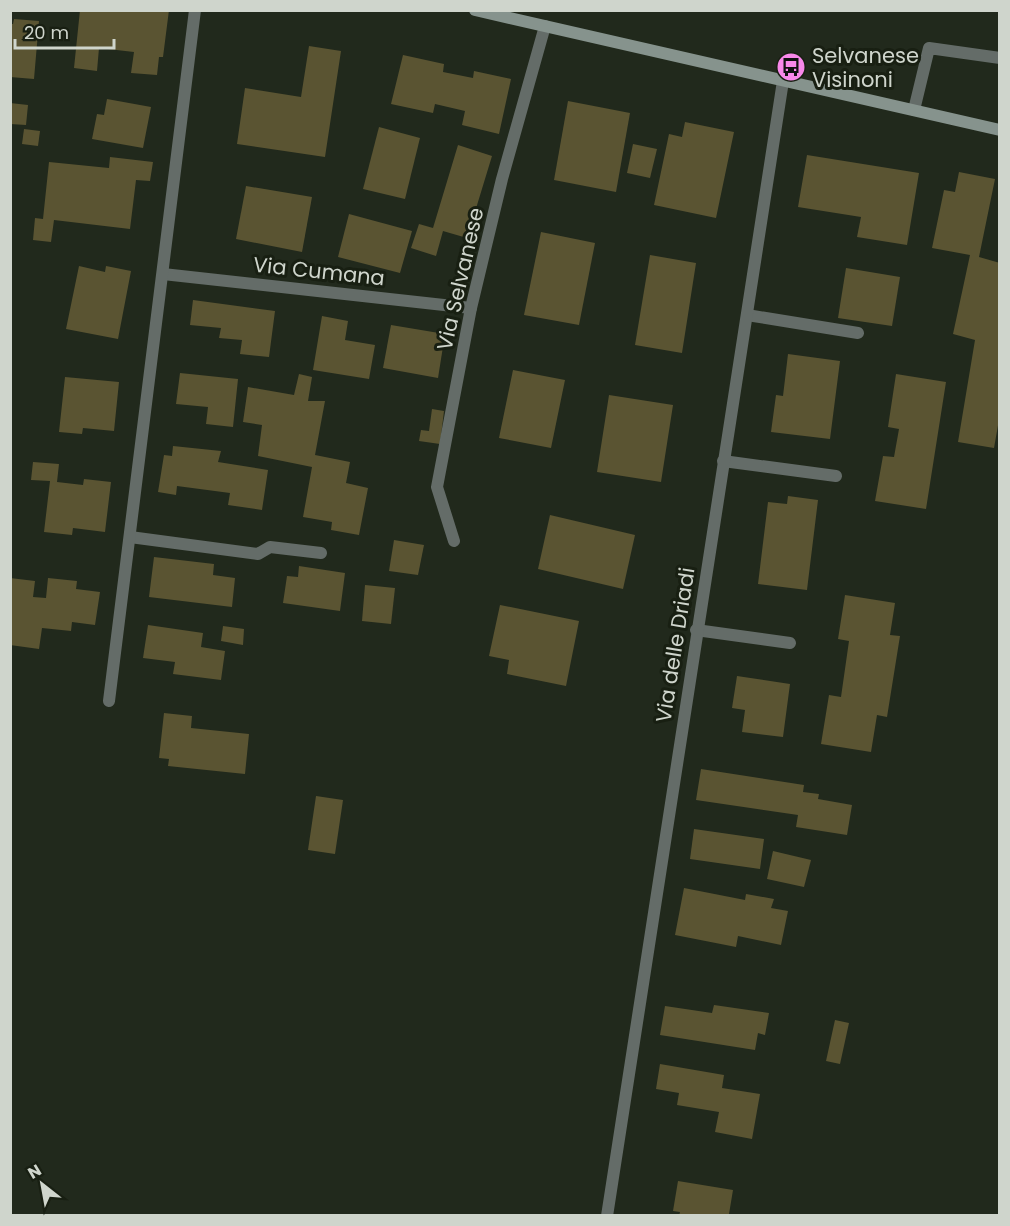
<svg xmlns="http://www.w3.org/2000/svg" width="1010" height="1226" viewBox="0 0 1010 1226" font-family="Poppins,sans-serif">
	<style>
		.building { fill: #5a5432 }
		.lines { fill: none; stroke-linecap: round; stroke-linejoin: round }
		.lane { stroke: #646c68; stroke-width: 12 }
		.street { stroke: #646c68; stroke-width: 12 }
		.secondary { stroke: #86938d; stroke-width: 12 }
		.labels { text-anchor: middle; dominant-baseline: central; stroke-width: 6; stroke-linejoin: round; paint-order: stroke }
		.poi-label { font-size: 21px; fill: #cfd5cc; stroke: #181f12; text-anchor: start }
		.street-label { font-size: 21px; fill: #cfd5cc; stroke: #181f12 }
	</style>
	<rect width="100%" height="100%" fill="#21291c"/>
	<g class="building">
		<path d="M 80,10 L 169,10 L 163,57 L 159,57 L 157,75 L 131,73 L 134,52 L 99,48 L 97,71 L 74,68 Z"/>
		<path d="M 14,19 L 39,21 L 34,79 L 10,77 L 10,24 L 13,24 Z"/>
		<path d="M 309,46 L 341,51 L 325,157 L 237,144 L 245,88 L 301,97 Z"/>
		<path d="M 403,55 L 444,64 L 443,72 L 473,78 L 474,71 L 511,79 L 499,134 L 462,125 L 465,111 L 435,104 L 433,113 L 391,104 Z"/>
		<path d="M 107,99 L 151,107 L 143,148 L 92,139 L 97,114 L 104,115 Z"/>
		<path d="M 568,101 L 630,113 L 616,192 L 554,180 Z"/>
		<path d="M 10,103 L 28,105 L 26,125 L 10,124 Z"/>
		<path d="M 685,122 L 734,132 L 716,218 L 654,205 L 669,134 L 682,137 Z"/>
		<path d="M 379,127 L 420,138 L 405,199 L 363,189 Z"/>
		<path d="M 24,129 L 40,131 L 38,146 L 22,144 Z"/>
		<path d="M 633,144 L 657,149 L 650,178 L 627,173 Z"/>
		<path d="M 458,145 L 492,156 L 467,238 L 443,231 L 436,256 L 411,248 L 419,224 L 433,228 Z"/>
		<path d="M 807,155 L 919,173 L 907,245 L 857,237 L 861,217 L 798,207 Z"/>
		<path d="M 110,157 L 153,162 L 150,181 L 136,180 L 130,229 L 54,220 L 51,242 L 33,240 L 35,218 L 43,219 L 49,162 L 109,168 Z"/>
		<path d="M 959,172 L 995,179 L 979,257 L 1000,263 L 1000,414 L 994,448 L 958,442 L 975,340 L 953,334 L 970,255 L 932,248 L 944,190 L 955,192 Z"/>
		<path d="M 246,186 L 312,197 L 302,252 L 236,239 Z"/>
		<path d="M 349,214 L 412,231 L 400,273 L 338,257 Z"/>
		<path d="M 541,232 L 595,243 L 579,325 L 524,315 Z"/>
		<path d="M 650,255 L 696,263 L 682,353 L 635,345 Z"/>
		<path d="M 79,266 L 105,272 L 106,266 L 131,271 L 118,339 L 66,329 Z"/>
		<path d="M 846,268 L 900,277 L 892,326 L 838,318 Z"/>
		<path d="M 193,300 L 275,311 L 269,357 L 240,354 L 242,340 L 219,338 L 221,328 L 190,325 Z"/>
		<path d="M 322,316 L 348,321 L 345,340 L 375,345 L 369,379 L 313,370 Z"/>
		<path d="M 391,325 L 445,334 L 438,378 L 383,368 Z"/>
		<path d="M 788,354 L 840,361 L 830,439 L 771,432 L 776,395 L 783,396 Z"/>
		<path d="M 513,370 L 565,380 L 551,448 L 499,438 Z"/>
		<path d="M 180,373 L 238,379 L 233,427 L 206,424 L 208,407 L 176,404 Z"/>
		<path d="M 299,374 L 312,377 L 308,401 L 325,401 L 315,455 L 350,462 L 346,483 L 368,488 L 359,535 L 331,530 L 332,522 L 303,517 L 312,467 L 258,456 L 262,425 L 243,422 L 248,387 L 294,395 Z"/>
		<path d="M 896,374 L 946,382 L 926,509 L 875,501 L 883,456 L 894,457 L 899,429 L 888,427 Z"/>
		<path d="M 65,377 L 119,382 L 114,431 L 83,428 L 82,434 L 59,432 Z"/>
		<path d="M 609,395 L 673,405 L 661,482 L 597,472 Z"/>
		<path d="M 432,409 L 444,411 L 440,444 L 419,441 L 421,430 L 429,431 Z"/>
		<path d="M 173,446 L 221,451 L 218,462 L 268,470 L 262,510 L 228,505 L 230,493 L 177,486 L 176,495 L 158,492 L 164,455 L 172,456 Z"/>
		<path d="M 33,462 L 59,464 L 57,482 L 83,485 L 84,479 L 111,482 L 105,532 L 73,528 L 72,535 L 44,532 L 50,481 L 31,480 Z"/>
		<path d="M 788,496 L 818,500 L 807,590 L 758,584 L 768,502 L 787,504 Z"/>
		<path d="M 550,515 L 635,535 L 623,589 L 538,569 Z"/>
		<path d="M 394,540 L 424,545 L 418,575 L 389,571 Z"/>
		<path d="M 154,557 L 214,564 L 213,575 L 235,578 L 232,607 L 149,597 Z"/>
		<path d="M 299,566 L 345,573 L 340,611 L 283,603 L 287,576 L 298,577 Z"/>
		<path d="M 10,578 L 35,581 L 33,597 L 46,598 L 48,578 L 77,581 L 76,589 L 100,592 L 95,625 L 72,622 L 71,631 L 42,628 L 39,649 L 10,645 Z"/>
		<path d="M 365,585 L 395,588 L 391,624 L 362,621 Z"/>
		<path d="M 845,595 L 895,603 L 890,635 L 900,636 L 887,717 L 877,715 L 871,752 L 821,744 L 829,695 L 841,697 L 849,641 L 838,639 Z"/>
		<path d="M 500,605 L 579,621 L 566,686 L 507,674 L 509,660 L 489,656 Z"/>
		<path d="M 148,625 L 203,633 L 201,647 L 225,651 L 221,680 L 173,674 L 175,662 L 143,658 Z"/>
		<path d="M 223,626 L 244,629 L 243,645 L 221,641 Z"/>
		<path d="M 737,676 L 790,684 L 783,737 L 742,732 L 745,710 L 732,708 Z"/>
		<path d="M 164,713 L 192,716 L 191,728 L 249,734 L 245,774 L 168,766 L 169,759 L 159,758 Z"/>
		<path d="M 701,769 L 804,785 L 803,792 L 819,794 L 818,799 L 852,805 L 847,835 L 796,827 L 798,815 L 696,800 Z"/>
		<path d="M 316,796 L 343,800 L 335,854 L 308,850 Z"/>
		<path d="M 694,829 L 764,839 L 760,869 L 690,859 Z"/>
		<path d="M 773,851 L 811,860 L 804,887 L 767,879 Z"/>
		<path d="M 684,888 L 745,900 L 746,894 L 774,899 L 771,908 L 788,911 L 781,945 L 738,936 L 736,947 L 675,935 Z"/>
		<path d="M 714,1005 L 769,1013 L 765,1035 L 758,1033 L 755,1050 L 660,1035 L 665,1006 L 712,1013 Z"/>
		<path d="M 835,1020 L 849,1023 L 840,1064 L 826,1061 Z"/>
		<path d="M 660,1064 L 724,1075 L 722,1088 L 760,1094 L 752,1139 L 715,1132 L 719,1112 L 677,1105 L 679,1093 L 656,1089 Z"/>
		<path d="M 678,1181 L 733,1190 L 729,1214 L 679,1216 L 680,1212 L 673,1211 Z"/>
	</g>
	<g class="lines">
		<g class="lane">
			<path d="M 914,110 L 929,48 L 1000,58"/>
			<path d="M 747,315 L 858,333"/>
			<path d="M 723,461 L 836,476"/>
			<path d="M 696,630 L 790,643"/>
		</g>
		<g class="street">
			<path d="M 163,274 L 471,308"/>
			<path d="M 130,537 L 258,554 L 270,547 L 321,553"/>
			<path d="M 454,541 L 437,487 L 471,308 L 502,179 L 545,26"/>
			<path d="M 109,701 L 195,10"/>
			<path d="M 607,1216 L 783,81"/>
		</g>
		<path class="secondary" d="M 475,10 L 1000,130"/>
	</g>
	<defs>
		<g id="bus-disc" transform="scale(1.5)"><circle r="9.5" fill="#f888ea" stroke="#181f12"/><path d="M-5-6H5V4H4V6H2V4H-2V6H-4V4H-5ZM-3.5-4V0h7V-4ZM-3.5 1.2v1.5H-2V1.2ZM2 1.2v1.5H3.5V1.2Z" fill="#111"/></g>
	</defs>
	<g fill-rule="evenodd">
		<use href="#bus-disc" x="791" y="67"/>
	</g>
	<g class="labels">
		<g class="poi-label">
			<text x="812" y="55">Selvanese<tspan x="812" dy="24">Visinoni</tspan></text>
		</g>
		<g class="street-label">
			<text transform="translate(319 271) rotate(6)">Via Cumana</text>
			<text transform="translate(460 279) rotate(-77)">Via Selvanese</text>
			<text transform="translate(675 645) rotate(-81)">Via delle Driadi</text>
		</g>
	</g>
	<rect width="1010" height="1226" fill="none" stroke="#cfd5cc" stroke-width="24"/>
	<g transform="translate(42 1184) rotate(329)" stroke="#181f12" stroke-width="4.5" paint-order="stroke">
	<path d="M0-4.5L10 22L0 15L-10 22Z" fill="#cfd5cc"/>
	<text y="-9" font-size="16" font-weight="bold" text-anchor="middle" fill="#cfd5cc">N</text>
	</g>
	<path d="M15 39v9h99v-9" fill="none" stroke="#cfd5cc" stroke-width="3"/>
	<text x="24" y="39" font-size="18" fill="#cfd5cc" stroke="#181f12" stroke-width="4.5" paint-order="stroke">20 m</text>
</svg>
